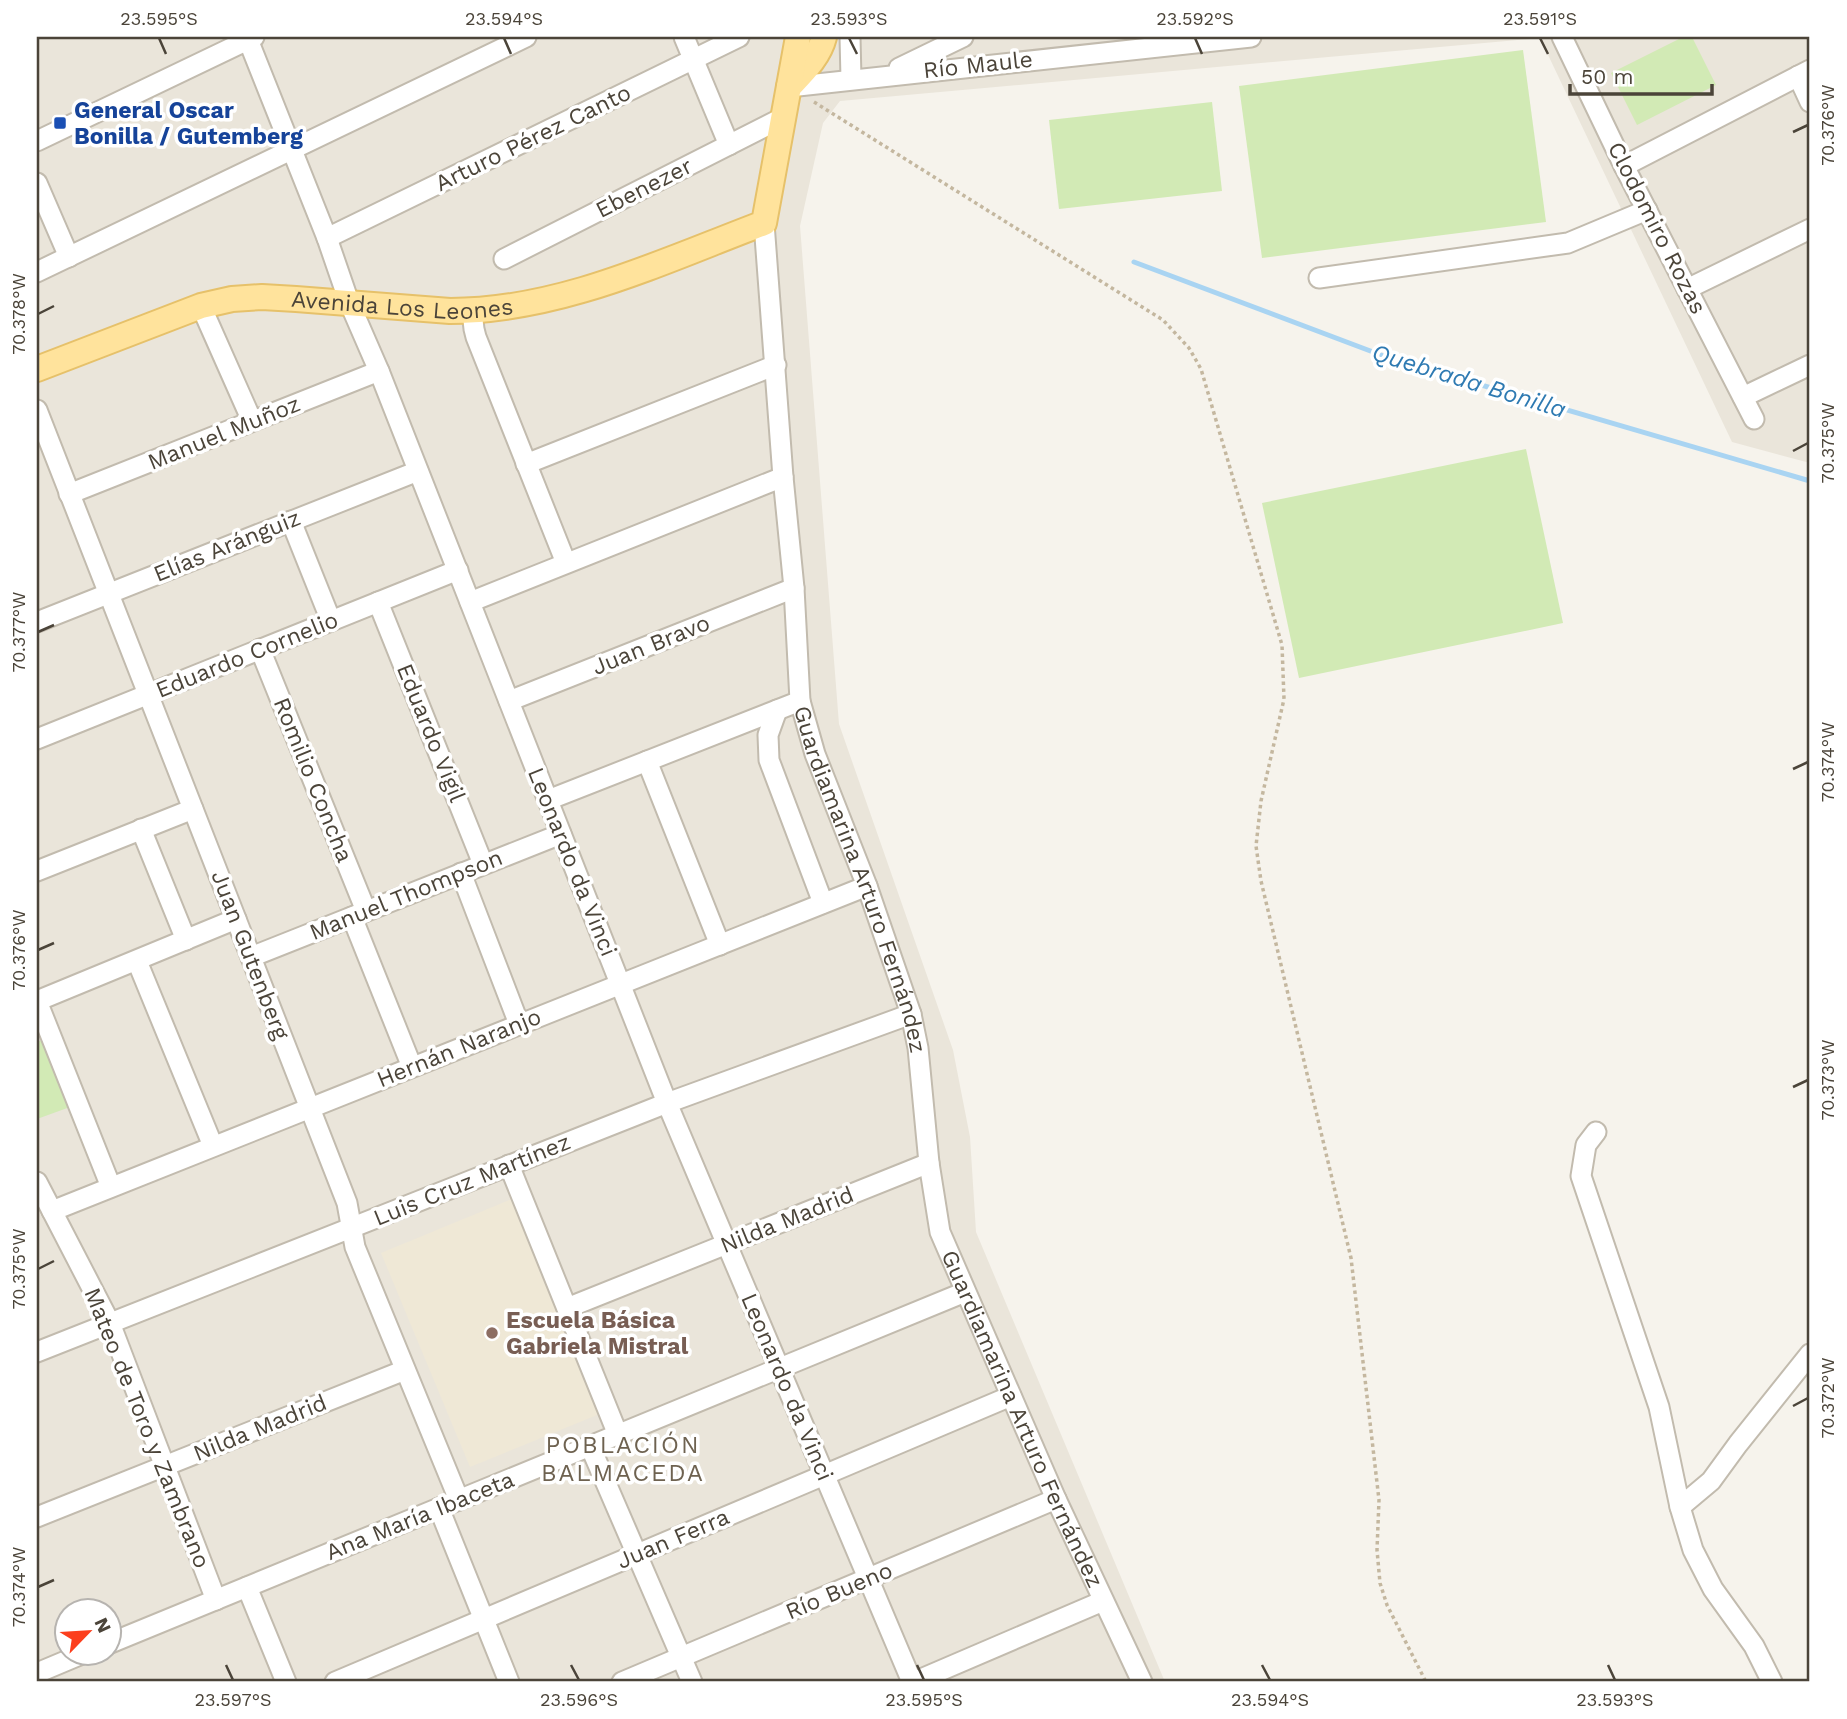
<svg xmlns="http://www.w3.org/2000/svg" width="1847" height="1719" viewBox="0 0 1847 1719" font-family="'Work Sans',sans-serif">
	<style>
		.residential { fill: #eae5da; fill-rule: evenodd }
		.education { fill: #efe8d6 }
		.green { fill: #d2eab5 }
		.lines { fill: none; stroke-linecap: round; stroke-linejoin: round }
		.stream { stroke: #a9d4f2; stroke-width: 5 }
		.minor-casing { stroke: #c2bbae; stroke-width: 23 }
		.major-casing { stroke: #e6c16a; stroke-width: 28 }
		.path { stroke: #c4b79f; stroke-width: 3.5; stroke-dasharray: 3.5 3.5; stroke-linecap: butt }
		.minor { stroke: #fff; stroke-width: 19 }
		.major { stroke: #ffe39c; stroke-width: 24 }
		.ticks { fill: none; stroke: #4b4439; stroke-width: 2.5 }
		.transit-dot { fill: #1a4fb4; stroke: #fff; stroke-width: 2.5 }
		.education-dot { fill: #8d6e63; stroke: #fff; stroke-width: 2.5 }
		.labels { text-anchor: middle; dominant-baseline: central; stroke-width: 7; stroke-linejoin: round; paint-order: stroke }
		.street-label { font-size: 23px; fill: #4b4439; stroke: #fff }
		.transit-label { font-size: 23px; font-weight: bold; fill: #164399; stroke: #fff; text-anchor: start }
		.education-label { font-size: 23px; font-weight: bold; fill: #785e54; stroke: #fff; text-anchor: start }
		.water-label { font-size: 24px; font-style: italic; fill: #2e7ab2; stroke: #fff }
		.neighbourhood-label { font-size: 24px; letter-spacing: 2px; fill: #6e6250; stroke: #fff }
		.neatline { fill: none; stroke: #4b4439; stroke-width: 2.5 }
		.ticks-label { font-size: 18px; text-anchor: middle; fill: #4b4439 }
	</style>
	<rect width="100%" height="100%" fill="#f6f3ec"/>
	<path class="residential" d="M 37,37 L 1810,37 L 1810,463 L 1732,442 L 1540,38 L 840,101 L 823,123 L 800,226 L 839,724 L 953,1050 L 970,1137 L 976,1232 L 1165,1682 L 37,1682 ZM 66,1610 L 108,1610 L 108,1652 L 66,1652 Z"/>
	<path class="education" d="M 514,1198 L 602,1413 L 470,1467 L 381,1253 Z"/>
	<g class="green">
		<path d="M 1683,37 L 1692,37 L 1716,85 L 1637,125 L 1611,73 Z"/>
		<path d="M 1523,50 L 1546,222 L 1262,258 L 1239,86 Z"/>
		<path d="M 1212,102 L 1222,191 L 1059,209 L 1049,120 Z"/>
		<path d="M 1526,449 L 1563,623 L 1299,678 L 1262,503 Z"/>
		<path d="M 42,1040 L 70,1107 L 37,1119 L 37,1042 Z"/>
	</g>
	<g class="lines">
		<path class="stream" d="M 1134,262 L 1389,358 L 1810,481"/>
		<g class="minor-casing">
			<g id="minor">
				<path d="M 247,37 L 327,238 L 349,302 L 379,371 L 667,1103 L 912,1682"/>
				<path d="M 684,37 L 729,145"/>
				<path d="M 850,37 L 851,79"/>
				<path d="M 1562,37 L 1624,166 L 1754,419"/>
				<path d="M 899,68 L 963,37"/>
				<path d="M 1798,76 L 1810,102"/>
				<path d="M 789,87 L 1251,37"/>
				<path d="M 37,141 L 254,37"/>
				<path d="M 1624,166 L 1810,70"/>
				<path d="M 37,183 L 69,257"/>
				<path id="s1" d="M 764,223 L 783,477 L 794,588 L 800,701 L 815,754 L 867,886 L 911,1014 L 918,1048 L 929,1163 L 940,1232 L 1056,1499 L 1142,1682"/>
				<path d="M 327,238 L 739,37"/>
				<path d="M 504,259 L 784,117"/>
				<path d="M 37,272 L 526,37"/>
				<path d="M 1319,278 L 1568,243 L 1647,210"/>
				<path d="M 1687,289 L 1810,229"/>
				<path d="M 201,306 L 252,421"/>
				<path d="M 472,311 L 474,329 L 476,337 L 566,563"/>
				<path d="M 1743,397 L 1810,365"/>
				<path d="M 37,410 L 347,1203 L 355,1247 L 459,1500"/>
				<path d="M 526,464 L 776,365"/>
				<path d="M 69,494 L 379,371"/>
				<path d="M 291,521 L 331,621"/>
				<path d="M 378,602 L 483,864"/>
				<path d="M 470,602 L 783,477"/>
				<path d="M 37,622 L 418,471"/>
				<path d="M 260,649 L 366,911"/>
				<path d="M 509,701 L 794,588"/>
				<path d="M 777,710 L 768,735 L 769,760 L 823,903"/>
				<path d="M 37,739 L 458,570"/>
				<path d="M 647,761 L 720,945"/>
				<path d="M 548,800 L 800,701"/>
				<path d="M 141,829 L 186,940"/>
				<path d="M 37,871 L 193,809"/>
				<path d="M 461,873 L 519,1024"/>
				<path d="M 352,917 L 412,1067"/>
				<path d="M 251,957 L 561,834"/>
				<path d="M 137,961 L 213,1146"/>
				<path d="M 1596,1132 L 1586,1145 L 1581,1176 L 1659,1407 L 1680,1507 L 1693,1550 L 1713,1589 L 1754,1646 L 1772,1682"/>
				<path d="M 509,1165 L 618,1435"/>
				<path d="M 37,1182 L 110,1323 L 216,1600"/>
				<path d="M 111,1187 L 37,1001 L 236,919"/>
				<path d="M 52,1211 L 867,886"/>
				<path d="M 567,1308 L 929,1163"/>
				<path d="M 37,1352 L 667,1103 L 911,1014"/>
				<path d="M 590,1446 L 692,1682"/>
				<path d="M 1680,1507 L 1711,1481 L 1738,1444 L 1810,1354"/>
				<path d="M 439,1508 L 509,1682"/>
				<path d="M 37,1517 L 405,1370"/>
				<path d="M 247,1587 L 286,1682"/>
				<path d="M 108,1644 L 965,1292"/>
				<path d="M 37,1673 L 87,1652"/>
				<path d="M 335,1682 L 1011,1396"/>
				<path d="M 622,1682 L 1056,1499"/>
				<path d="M 914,1682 L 1103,1601"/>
			</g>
		</g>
		<g class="major-casing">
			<g id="major">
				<path d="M 789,87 C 803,72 819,57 824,37"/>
				<path id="s2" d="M 37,369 L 201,306 L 232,299 L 262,297 L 296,299 L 450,311 C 560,311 663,261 764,223 L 798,37"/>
			</g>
		</g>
		<path class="path" d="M 814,102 L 1163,320 L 1189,348 L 1201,369 L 1282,645 L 1284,699 L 1261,801 L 1256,846 L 1261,881 L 1351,1258 L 1379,1500 L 1377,1550 L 1380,1583 L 1387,1605 L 1426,1682"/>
		<use href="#minor" class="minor"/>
		<use href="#major" class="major"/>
	</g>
	<path class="ticks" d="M 159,38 L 166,54M 504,38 L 511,54M 849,38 L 857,54M 1195,38 L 1202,54M 1540,38 L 1548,54M 1793,132 L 1808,125M 38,314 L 54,306M 1793,451 L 1808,443M 38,632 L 54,625M 1793,769 L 1808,762M 38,950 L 54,943M 1793,1087 L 1808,1080M 38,1269 L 54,1261M 1793,1406 L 1808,1398M 38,1587 L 54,1580M 226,1665 L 233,1680M 571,1665 L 579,1680M 917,1665 L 924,1680M 1262,1665 L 1270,1680M 1608,1665 L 1615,1680"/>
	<rect class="transit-dot" x="53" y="116" width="14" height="14" rx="3.5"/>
	<circle class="education-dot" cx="492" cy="1333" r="7"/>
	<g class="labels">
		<g class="street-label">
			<text transform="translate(978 65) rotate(-6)">Río Maule</text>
			<text transform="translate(533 138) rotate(-26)">Arturo Pérez Canto</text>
			<text transform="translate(644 188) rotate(-27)">Ebenezer</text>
			<text transform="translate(1657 228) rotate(63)">Clodomiro Rozas</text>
			<text stroke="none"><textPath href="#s2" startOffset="378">Avenida Los Leones</textPath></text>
			<text transform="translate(224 433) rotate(-22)">Manuel Muñoz</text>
			<text transform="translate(227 546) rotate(-22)">Elías Aránguiz</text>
			<text transform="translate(651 645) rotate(-22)">Juan Bravo</text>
			<text transform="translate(247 655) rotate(-22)">Eduardo Cornelio</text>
			<text transform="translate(431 733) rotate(68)">Eduardo Vigil</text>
			<text transform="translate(313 780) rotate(68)">Romilio Concha</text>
			<text transform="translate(572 862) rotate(68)">Leonardo da Vinci</text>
			<text stroke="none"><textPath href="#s1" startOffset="668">Guardiamarina Arturo Fernández</textPath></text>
			<text transform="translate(406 895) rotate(-22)">Manuel Thompson</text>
			<text transform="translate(250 955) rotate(69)">Juan Gutenberg</text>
			<text transform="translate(459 1048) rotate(-22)">Hernán Naranjo</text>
			<text transform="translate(472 1180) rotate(-22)">Luis Cruz Martínez</text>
			<text transform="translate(787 1220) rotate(-22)">Nilda Madrid</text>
			<text transform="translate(787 1387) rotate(67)">Leonardo da Vinci</text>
			<text stroke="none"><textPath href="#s1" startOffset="1236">Guardiamarina Arturo Fernández</textPath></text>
			<text transform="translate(147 1428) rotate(68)">Mateo de Toro y Zambrano</text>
			<text transform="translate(260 1428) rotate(-22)">Nilda Madrid</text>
			<text transform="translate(420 1516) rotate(-22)">Ana María Ibaceta</text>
			<text transform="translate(673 1539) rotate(-23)">Juan Ferra</text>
			<text transform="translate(839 1591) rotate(-23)">Río Bueno</text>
		</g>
		<g class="transit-label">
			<text x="74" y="110">General Oscar<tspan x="74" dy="26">Bonilla / Gutemberg</tspan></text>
		</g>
		<g class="education-label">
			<text x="506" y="1320">Escuela Básica<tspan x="506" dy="26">Gabriela Mistral</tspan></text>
		</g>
		<g class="water-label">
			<text transform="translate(1469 381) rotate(17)">Quebrada Bonilla</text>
		</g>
		<g class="neighbourhood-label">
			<text x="623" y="1445">POBLACIÓN<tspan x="623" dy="28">BALMACEDA</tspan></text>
		</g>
	</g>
	<rect width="1847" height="1719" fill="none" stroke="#ffffff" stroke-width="77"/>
	<g transform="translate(88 1632) rotate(65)"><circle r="33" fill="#ffffff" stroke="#b7b4b0" stroke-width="2"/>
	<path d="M0-5L12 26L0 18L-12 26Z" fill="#fc3f1d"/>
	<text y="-10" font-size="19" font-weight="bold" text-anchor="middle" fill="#4b4439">N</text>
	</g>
	<path d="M1570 84v10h142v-10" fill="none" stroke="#4b4439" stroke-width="3.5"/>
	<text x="1581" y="84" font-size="21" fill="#4b4439" stroke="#ffffff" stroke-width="5" paint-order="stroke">50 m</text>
	<rect x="38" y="38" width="1770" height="1642" class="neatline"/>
	<g class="ticks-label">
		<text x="159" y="25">23.595°S</text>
		<text x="504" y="25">23.594°S</text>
		<text x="849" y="25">23.593°S</text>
		<text x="1195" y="25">23.592°S</text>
		<text x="1540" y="25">23.591°S</text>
		<text transform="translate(1828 125) rotate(-90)" y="6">70.376°W</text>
		<text transform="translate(19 314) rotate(-90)" y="6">70.378°W</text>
		<text transform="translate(1828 443) rotate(-90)" y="6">70.375°W</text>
		<text transform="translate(19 632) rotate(-90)" y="6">70.377°W</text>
		<text transform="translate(1828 762) rotate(-90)" y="6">70.374°W</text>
		<text transform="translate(19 950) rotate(-90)" y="6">70.376°W</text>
		<text transform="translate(1828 1080) rotate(-90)" y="6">70.373°W</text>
		<text transform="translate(19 1269) rotate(-90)" y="6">70.375°W</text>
		<text transform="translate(1828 1398) rotate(-90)" y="6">70.372°W</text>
		<text transform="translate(19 1587) rotate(-90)" y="6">70.374°W</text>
		<text x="233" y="1706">23.597°S</text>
		<text x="579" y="1706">23.596°S</text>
		<text x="924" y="1706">23.595°S</text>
		<text x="1270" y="1706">23.594°S</text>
		<text x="1615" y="1706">23.593°S</text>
	</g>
</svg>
